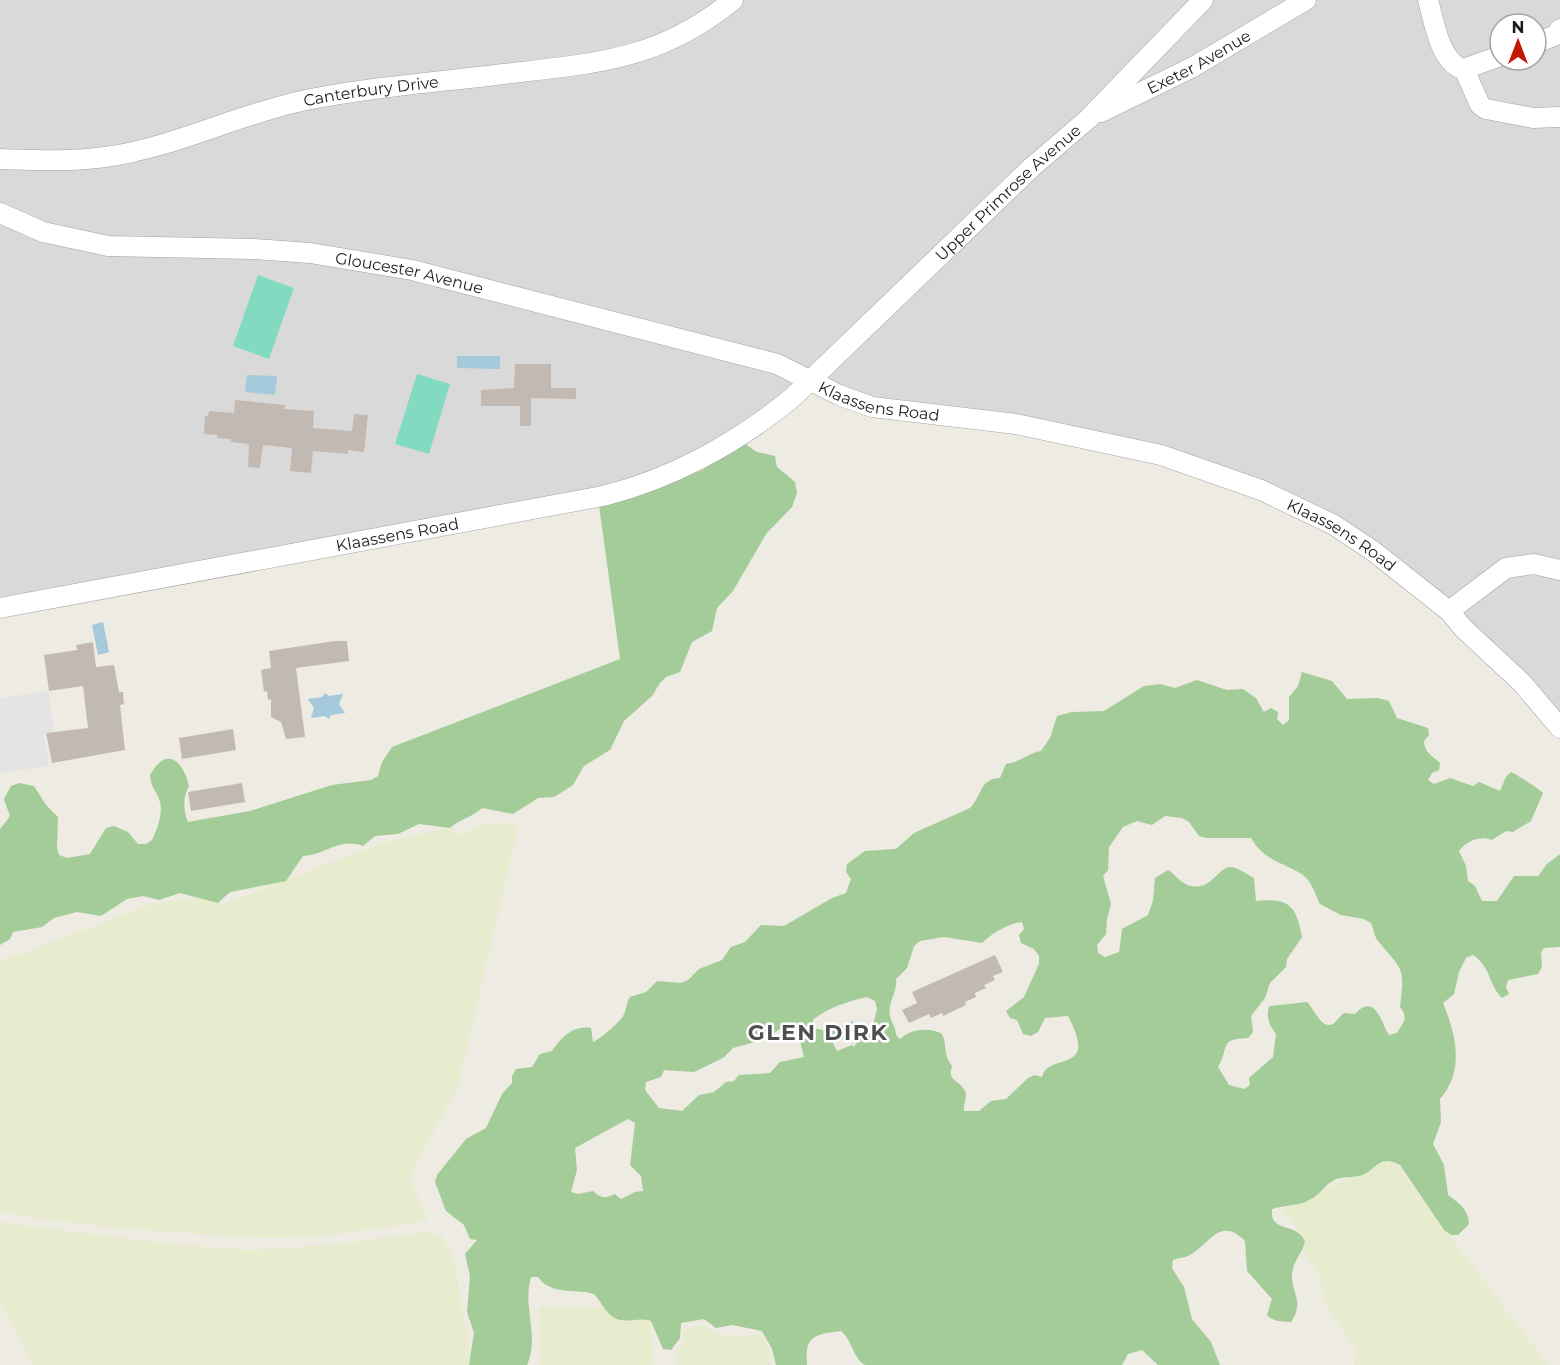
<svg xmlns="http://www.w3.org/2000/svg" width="1560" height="1365" viewBox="0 0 1560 1365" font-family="Montserrat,sans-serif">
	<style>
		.residential { fill: #dad9d9; fill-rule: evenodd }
		.farmland { fill: #e7ecce }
		.forest { fill: #a3cc98; fill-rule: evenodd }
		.pitch { fill: #82dbc0 }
		.parking { fill: #e4e4e4 }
		.water { fill: #a3c9da }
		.building { fill: #c2bab2 }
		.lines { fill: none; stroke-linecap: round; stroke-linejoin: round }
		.minor-casing { stroke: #a3a3a3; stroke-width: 21 }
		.minor { stroke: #fff; stroke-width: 20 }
		.labels { text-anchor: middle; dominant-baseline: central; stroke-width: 5; stroke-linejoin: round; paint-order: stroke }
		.street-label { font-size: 16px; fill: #1c1c1c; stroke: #fff }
		.district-label { font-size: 22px; font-weight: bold; letter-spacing: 1.5px; fill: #4f4f4f; stroke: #fff }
	</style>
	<rect width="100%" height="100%" fill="#edebe2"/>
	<path class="residential" d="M 0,0 L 1560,0 L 1560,728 L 1373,551 L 1161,455 L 895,410 L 810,381 L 793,397 L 632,488 L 0,608 ZM 1500,24 L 1536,24 L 1536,60 L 1500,60 Z"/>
	<g class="farmland">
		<path d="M 506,822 L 515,825 L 517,831 L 458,1086 L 410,1176 L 427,1221 L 316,1237 L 264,1238 L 116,1228 L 0,1213 L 0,962 L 149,905 L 180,899 L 203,898 L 223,904 L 382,843 L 441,829 L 450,828 L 458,835 L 482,825 Z"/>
		<path d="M 1385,1161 L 1393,1161 L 1548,1365 L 1354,1365 L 1358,1351 L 1329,1312 L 1320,1287 L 1322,1279 L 1303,1250 L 1303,1235 L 1281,1210 Z"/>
		<path d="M 0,1222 L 179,1245 L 251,1250 L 329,1245 L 428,1232 L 442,1236 L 454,1259 L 472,1365 L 34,1365 L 0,1302 Z"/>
		<path d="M 604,1307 L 620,1320 L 644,1318 L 651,1321 L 653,1365 L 541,1365 L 539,1308 Z"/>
		<path d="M 706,1326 L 719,1335 L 761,1335 L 770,1350 L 770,1365 L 677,1365 L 677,1353 L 683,1345 L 684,1328 Z"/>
	</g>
	<g class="forest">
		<path d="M 744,443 L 757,452 L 775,456 L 777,467 L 795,482 L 797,493 L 792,507 L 766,534 L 733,591 L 717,608 L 712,631 L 692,642 L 680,672 L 666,677 L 660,683 L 652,696 L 624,721 L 610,750 L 584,766 L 573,785 L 554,797 L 538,798 L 513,814 L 482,808 C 473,817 461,818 450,828 L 419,824 L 398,834 L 375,836 L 363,846 C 339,837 325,855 303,856 L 286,881 L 230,892 L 218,903 L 180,893 L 159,900 L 143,896 L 127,899 L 101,916 L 77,912 L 54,918 L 42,927 L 13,932 L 10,939 L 0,945 L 0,829 C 14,811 10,820 4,799 L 11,786 L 19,783 L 34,786 L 46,805 L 58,817 L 57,848 L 59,855 L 67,858 L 90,854 L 106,828 L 114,826 L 128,832 L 138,844 L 146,844 L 152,840 C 157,830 163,814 160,802 C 157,791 151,789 150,775 C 166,746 183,760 189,786 C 183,795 183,812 188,822 L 250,811 L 332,785 L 371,780 L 378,776 L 382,762 L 392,747 L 620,659 L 599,505 L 703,470 L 710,461 Z"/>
		<path d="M 1302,672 L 1332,681 L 1347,699 L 1378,698 L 1389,701 L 1397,718 L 1428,728 L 1429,735 L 1424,741 C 1424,752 1432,756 1440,763 L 1439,770 L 1432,773 L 1428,780 L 1434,784 L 1450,778 L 1473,786 L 1479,782 L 1500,791 L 1506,777 L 1511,772 C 1516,774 1539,789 1543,793 L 1531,821 L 1513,832 L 1506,831 L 1492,840 C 1479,835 1467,841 1459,851 L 1466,866 L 1468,881 L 1475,886 L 1482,901 L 1497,901 L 1514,876 L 1538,876 L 1547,864 L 1560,854 L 1560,947 L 1544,948 L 1541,952 L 1542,967 L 1538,974 L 1508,980 L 1506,987 L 1509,994 L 1502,998 C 1489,986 1490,965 1473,955 L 1466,958 L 1459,972 L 1454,994 L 1443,1003 C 1456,1035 1465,1070 1440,1099 L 1441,1122 L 1433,1144 L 1444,1165 L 1448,1195 C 1459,1203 1469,1210 1469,1224 L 1458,1235 L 1451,1235 L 1444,1230 L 1400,1165 C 1377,1152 1375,1174 1358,1176 C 1349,1178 1339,1176 1331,1182 C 1322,1188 1320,1195 1309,1200 C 1299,1206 1284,1205 1272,1209 C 1269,1234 1299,1222 1305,1242 C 1302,1254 1293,1261 1292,1274 C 1291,1294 1305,1301 1291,1322 C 1281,1322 1274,1322 1267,1315 L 1272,1299 L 1247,1271 L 1245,1241 C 1219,1215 1209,1246 1188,1256 C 1183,1258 1178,1258 1173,1260 L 1172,1268 L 1184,1287 L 1192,1319 L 1211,1342 L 1220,1365 L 1158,1365 L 1142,1350 L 1128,1354 L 1122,1365 L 865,1365 C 852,1357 853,1341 841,1331 C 816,1334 804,1335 807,1365 L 776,1365 L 772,1349 L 762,1331 L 732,1325 L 716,1328 L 704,1319 L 681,1323 L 680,1338 L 671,1350 L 663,1349 L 651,1321 C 638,1316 625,1325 613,1317 C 605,1312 601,1301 594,1294 C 575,1288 551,1296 538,1277 L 531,1277 C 522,1307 540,1336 527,1365 L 469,1365 L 474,1333 L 467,1312 L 470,1276 L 465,1254 L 477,1240 L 470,1239 L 464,1225 L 446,1211 L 435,1182 L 437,1175 L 466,1139 L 486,1128 L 502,1094 L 512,1083 L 512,1076 L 516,1069 L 532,1067 L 540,1054 L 552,1051 C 561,1038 573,1025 591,1028 L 593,1042 C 599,1040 620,1022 623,1016 C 627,1010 626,1003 630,997 L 646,992 L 657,981 L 681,983 L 688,980 L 699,969 L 722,960 L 731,947 L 745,942 L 761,925 L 784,926 L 832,898 L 846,893 L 851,879 L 846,872 L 847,864 L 865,851 L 896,849 L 914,833 L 970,808 C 982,796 979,779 1000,778 L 1006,764 C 1020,762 1029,753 1041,751 L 1050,738 L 1057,716 L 1072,712 L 1104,711 L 1144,686 L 1160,684 L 1175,688 L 1197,680 L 1227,690 L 1243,689 L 1256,698 L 1264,712 L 1271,708 L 1278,712 L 1277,719 L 1283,725 L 1289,720 L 1289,697 L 1298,686 ZM 1165,816 L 1182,818 L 1189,822 L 1199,836 L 1206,838 L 1251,838 C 1264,860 1279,861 1300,873 C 1311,879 1315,894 1320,904 L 1341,915 L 1364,919 L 1371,923 C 1374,929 1374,936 1378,941 C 1403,971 1405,966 1400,1007 C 1409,1018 1403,1023 1397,1033 L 1389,1035 C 1382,1026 1376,991 1355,1014 L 1344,1013 C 1340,1016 1336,1022 1333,1024 C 1321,1030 1314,1008 1307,1002 L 1269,1006 C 1266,1017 1269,1025 1276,1034 L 1273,1057 L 1249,1078 L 1250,1085 L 1244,1089 L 1229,1085 L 1218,1067 C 1230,1047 1218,1039 1248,1038 L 1253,1032 L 1251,1016 L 1265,998 L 1270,983 L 1286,967 L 1287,959 L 1302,937 C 1296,904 1288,898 1256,901 L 1254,878 C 1248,875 1239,868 1232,867 C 1218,866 1213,890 1191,886 C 1181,884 1176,875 1168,870 L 1155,878 L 1153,901 L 1148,915 L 1122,929 L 1119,952 L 1105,957 L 1098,953 L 1097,945 L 1106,934 L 1107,919 L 1111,904 L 1103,876 L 1108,870 L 1109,847 L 1123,827 L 1137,821 L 1152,825 ZM 1022,922 L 1024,929 L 1019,935 L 1021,943 L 1034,949 L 1039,956 L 1039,964 L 1024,997 L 1006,1011 L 1010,1018 L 1017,1020 L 1023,1034 L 1031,1036 L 1038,1032 L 1045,1018 L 1068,1016 C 1100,1076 1048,1051 1042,1077 L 1035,1075 L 1028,1078 L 1006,1099 L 991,1101 L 979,1111 L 964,1111 C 963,1104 968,1097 965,1091 C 959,1079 947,1082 952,1066 C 941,1050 949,1046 941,1033 C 928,1027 910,1029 900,1039 C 894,1035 897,1032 894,1026 C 882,1006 898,996 896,979 L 907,968 L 914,946 L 920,941 L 944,937 L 982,943 C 991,934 1009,923 1022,922 ZM 867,997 L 875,1001 L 877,1009 L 873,1025 L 862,1034 L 854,1047 L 852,1045 L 837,1051 L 827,1031 L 813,1028 L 813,1020 C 826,1008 850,1001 867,997 ZM 796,1025 L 804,1057 L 780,1062 L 770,1073 L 739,1075 L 734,1081 L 726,1082 L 714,1092 L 699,1095 L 682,1111 L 659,1108 L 645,1090 L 646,1082 L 661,1077 L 664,1070 L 694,1072 L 723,1058 L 733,1048 L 762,1040 L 782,1028 ZM 628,1119 L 635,1123 L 630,1165 L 641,1176 L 643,1191 L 635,1192 L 621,1199 L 615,1194 C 605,1199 600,1198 593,1191 L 578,1194 L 571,1192 L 577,1170 L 575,1148 Z"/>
	</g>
	<g class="pitch">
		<path d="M 258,275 L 294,288 L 269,359 L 233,346 Z"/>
		<path d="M 417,374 L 450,384 L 429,454 L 395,444 Z"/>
	</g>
	<path class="parking" d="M 48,691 L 54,731 L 44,733 L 49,766 L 0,773 L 0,698 Z"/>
	<g class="water">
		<path d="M 457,356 L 500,356 L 500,369 L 457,368 Z"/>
		<path d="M 247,375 L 277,376 L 275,395 L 245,392 Z"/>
		<path d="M 103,622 L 109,652 L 98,655 L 92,625 Z"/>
		<path d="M 325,693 L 329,696 L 343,694 L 339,704 L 345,713 L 331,715 L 329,719 L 325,716 L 311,718 L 314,708 L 308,699 L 322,697 Z"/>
		<path d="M 853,1021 L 858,1032 L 835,1042 L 830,1031 Z"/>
	</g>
	<g class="building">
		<path d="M 515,364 L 551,364 L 551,388 L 576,388 L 576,399 L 531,398 L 531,426 L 520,426 L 520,406 L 481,406 L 481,390 L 514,388 Z"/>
		<path d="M 235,400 L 285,405 L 284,409 L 314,411 L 313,428 L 352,431 L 354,414 L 368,415 L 364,452 L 348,450 L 348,454 L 313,451 L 311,473 L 290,471 L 292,448 L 263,445 L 260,468 L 248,467 L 249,444 L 231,442 L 231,439 L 217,438 L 218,435 L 204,434 L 205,416 L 208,416 L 209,411 L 234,413 Z"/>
		<path d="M 334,641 L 347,641 L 349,661 L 296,668 L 305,737 L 286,739 L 281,722 L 271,717 L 271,699 L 268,700 L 267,691 L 264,692 L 261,670 L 271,668 L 269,651 Z"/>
		<path d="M 93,642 L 96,667 L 114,665 L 119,692 L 123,692 L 124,704 L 120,705 L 125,750 L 52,763 L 46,733 L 88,728 L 83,686 L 49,691 L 44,655 L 77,650 L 76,645 Z"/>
		<path d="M 233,729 L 236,750 L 182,759 L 179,738 Z"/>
		<path d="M 242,783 L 245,802 L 191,811 L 188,792 Z"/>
		<path d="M 995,955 L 1003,972 L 993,976 L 995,980 L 984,985 L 986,988 L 975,993 L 976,997 L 965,1002 L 966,1005 L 943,1016 L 942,1013 L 931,1018 L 929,1014 L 909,1023 L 902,1010 L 917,1003 L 912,992 Z"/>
	</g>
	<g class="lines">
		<g class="minor-casing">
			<g id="minor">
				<path d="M 1428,0 C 1434,21 1440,64 1464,69 L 1500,56"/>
				<path d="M 1536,43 L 1556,35 L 1560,29"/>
				<path d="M 1464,69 L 1480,105 L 1486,109 L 1533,118 L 1559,117"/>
				<path id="s1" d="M 1101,112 L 1193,67 L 1306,0"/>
				<path id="s2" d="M 0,159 C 35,160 70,162 105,157 C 173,148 238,114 306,100 C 371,87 438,82 504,74 C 595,63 659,61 733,0"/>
				<path id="s3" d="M 0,213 L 43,232 L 108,246 L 254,249 L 310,253 L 412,270 L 777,364 L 839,395 L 872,407 L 1016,424 L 1161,455 L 1261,490 L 1334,525 L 1373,551 L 1449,611 L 1463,628 L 1522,683 L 1560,728"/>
				<path id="s4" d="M 0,608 L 603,496 C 672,479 739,442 793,397 L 1032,167 L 1088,119 L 1203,0"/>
				<path d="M 1449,611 L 1506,568 L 1534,564 L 1560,570"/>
			</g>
		</g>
		<use href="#minor" class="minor"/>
	</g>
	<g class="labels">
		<g class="street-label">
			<text stroke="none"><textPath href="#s1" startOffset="110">Exeter Avenue</textPath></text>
			<text stroke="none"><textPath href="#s2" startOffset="380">Canterbury Drive</textPath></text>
			<text stroke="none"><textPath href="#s4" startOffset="1126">Upper Primrose Avenue</textPath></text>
			<text stroke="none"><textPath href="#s3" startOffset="417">Gloucester Avenue</textPath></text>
			<text stroke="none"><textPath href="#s3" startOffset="906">Klaassens Road</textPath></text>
			<text stroke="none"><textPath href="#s4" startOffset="404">Klaassens Road</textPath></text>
			<text stroke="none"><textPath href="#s3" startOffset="1392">Klaassens Road</textPath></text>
		</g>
		<g class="district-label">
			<text x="818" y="1032">GLEN DIRK</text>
		</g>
	</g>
	<g transform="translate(1518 42)"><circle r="28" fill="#ffffff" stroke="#a4a4a4" stroke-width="1.5"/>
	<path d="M0-4.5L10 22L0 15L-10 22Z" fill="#c31506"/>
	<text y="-9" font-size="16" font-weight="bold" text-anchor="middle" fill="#1c1c1c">N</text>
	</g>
</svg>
